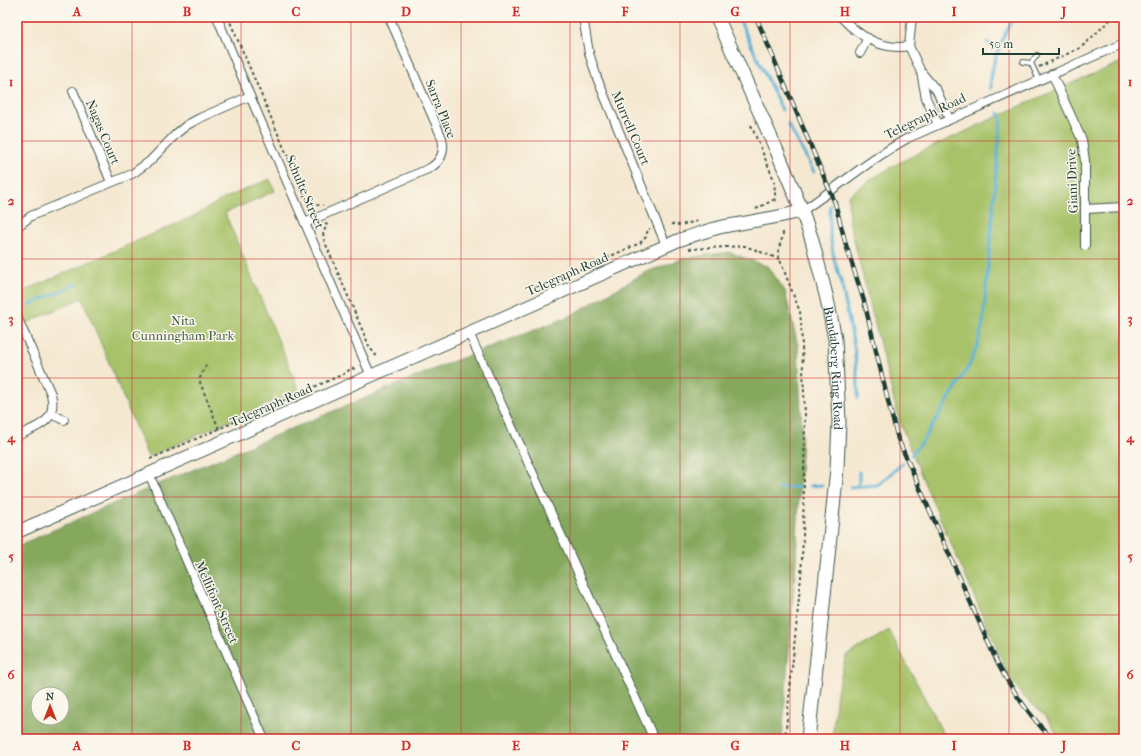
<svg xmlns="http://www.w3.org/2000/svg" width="1141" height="756" viewBox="0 0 1141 756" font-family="'IM FELL French Canon',serif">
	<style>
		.green { fill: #a7c269; stroke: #63804e }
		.forest { fill: #85a85d; stroke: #527248; fill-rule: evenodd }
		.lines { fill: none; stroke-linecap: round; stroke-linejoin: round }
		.stream { stroke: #57b0d5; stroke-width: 3 }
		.lane-casing { stroke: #3f574c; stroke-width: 6 }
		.street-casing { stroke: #3f574c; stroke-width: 10 }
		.secondary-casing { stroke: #3f574c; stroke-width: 14 }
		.primary-casing { stroke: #3f574c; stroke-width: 15 }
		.path { stroke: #3f574c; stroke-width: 2; stroke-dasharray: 3 3; stroke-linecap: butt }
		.lane { stroke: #fff; stroke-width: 4 }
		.street { stroke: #fff; stroke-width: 8 }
		.secondary { stroke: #fff; stroke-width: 12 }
		.primary { stroke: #fff; stroke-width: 13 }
		.rail-casing { stroke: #1f3d34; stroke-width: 4.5 }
		.rail { stroke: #fbf7ec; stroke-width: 3; stroke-dasharray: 9; stroke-linecap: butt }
		.grid { fill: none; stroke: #d62828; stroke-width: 1; stroke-opacity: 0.55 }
		.labels { text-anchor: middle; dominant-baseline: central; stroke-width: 3; stroke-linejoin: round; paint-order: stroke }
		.street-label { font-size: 13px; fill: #1f3d34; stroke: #fbf7ec }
		.park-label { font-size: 13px; fill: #415e41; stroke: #fbf7ec }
		.neatline { fill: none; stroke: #d62828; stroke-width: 1.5 }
		.grid-label { font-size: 13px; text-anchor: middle; font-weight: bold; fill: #d62828 }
	</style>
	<rect width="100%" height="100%" fill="#fbf7ec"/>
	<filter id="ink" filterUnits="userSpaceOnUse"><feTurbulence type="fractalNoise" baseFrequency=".025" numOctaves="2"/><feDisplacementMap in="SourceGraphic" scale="8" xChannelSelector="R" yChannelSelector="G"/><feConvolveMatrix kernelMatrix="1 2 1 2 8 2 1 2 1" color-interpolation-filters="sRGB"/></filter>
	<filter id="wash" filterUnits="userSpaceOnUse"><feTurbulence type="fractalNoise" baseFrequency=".012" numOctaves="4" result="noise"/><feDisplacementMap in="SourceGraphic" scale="16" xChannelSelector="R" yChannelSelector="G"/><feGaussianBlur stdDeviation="0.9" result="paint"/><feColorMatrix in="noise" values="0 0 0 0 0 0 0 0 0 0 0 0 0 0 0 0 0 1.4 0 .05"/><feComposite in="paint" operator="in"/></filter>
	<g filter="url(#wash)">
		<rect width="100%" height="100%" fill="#f5e8d1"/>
		<g class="green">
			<path d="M 1124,61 L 1124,739 L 1060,739 L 1046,717 L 1024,697 L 1010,678 L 924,482 L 902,428 L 894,401 L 849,220 L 848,196 C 883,168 920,152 960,134 C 1014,108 1069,84 1124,61 Z"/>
			<path d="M 270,179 L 275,191 L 225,213 L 299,390 L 148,457 L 82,298 L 27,323 L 17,301 L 17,294 L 196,215 L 223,199 Z"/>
			<path d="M 889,630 L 946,739 L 832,739 L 837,692 L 846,656 Z"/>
		</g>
		<path class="forest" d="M 729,252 L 769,267 L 785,291 L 798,346 L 802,431 L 796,562 L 782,739 L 17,739 L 17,546 L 147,489 L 449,363 L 568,317 L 646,272 L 685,258 ZM 38,694 L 62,694 L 62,718 L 38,718 Z"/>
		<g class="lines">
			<g class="stream">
				<path d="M 738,17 L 782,110"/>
				<path d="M 987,42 L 998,49"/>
				<path d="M 991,89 C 989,65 1002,38 1014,17"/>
				<path d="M 788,124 L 814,172"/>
				<path d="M 830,206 L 830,235 L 834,259 L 841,281 L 854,346 L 858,384 L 858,398"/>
				<path d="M 29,305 L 77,284"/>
				<path d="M 911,455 L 923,441 L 969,366 L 978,344 L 983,322 L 1001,119 L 999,113"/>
				<path d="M 810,486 L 822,485"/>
				<path d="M 857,486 L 859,483 L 859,472"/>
				<path d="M 851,487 L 878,485 L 903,463"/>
				<path d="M 778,488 L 800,487"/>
			</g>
		</g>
	</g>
	<g filter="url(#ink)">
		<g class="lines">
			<g class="lane-casing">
				<g id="lane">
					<path d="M 1023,62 L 1031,63 L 1037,55"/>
					<path d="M 1031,63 L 1039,80"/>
				</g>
			</g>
			<g class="street-casing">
				<g id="street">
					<path d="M 217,17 L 250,96 L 371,376"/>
					<path d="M 583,17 L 589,53 L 597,78 L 666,245"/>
					<path d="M 841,17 C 859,36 882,51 909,46"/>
					<path d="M 912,17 L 909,46 L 921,72 L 926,98 L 938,124"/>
					<path d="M 860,53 L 868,38"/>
					<path d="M 922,73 L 937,91 L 949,119"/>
					<path d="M 1052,74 L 1082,140 L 1085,161 L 1085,246"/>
					<path d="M 73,91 L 111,182"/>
					<path d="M 1085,209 L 1124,207"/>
					<path d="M 802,211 C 838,187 870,159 908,138 L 1124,43"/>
					<path d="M 305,223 L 430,168 C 442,161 445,151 442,138 L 389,17"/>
					<path d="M 17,227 L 31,216 L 132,174 L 150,161 L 177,133 L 187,125 L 200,118 L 250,96"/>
					<path d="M 17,317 L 51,394 C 58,422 38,426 17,436"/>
					<path d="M 469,333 L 654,739"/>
					<path d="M 51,414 L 64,420"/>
					<path d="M 149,474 L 264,739"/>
				</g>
			</g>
			<g class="secondary-casing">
				<path id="secondary" d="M 17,532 L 679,240 C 695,235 710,229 726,226 C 751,221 777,218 802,211"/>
			</g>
			<g class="primary-casing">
				<g id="primary">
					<path id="s1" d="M 717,17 L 777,151 L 802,211 L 812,240 L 827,299 L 835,339 L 839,421 L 837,469 L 823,605 L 808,739"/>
				</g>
			</g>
			<g class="path">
				<path d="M 228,17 L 305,197 C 309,203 315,206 323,205"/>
				<path d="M 1039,67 L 1078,49 L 1085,44 L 1113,17"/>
				<path d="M 751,125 L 774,180 L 776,204"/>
				<path d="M 756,209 L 775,199"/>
				<path d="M 325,223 L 327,225 L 323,233 L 324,240 L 370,348 L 376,355 L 374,358"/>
				<path d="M 671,224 L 680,225 L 698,221"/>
				<path d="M 783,232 C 783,240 778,246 778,255 L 800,312 L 801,323 L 805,416 L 803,538 L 801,577 L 785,739"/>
				<path d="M 689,249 L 745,246 L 779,259"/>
				<path d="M 552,282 L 640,243 L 646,237 L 648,229 L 650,229"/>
				<path d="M 206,365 L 199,380 L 219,429"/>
				<path d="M 150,459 L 346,373 L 351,368 L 355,369"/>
			</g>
			<use href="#lane" class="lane"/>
			<use href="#street" class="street"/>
			<use href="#secondary" class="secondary"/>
			<use href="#primary" class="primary"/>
			<g class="rail-casing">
				<path id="rail" d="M 756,17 L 835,203 L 846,245 L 864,301 L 890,409 L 898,439 L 997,662 C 1012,691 1030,716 1052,739"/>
			</g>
			<use href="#rail" class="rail"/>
		</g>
	</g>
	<path class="grid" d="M 132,17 L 132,739M 241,17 L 241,739M 351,17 L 351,739M 461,17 L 461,739M 570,17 L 570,739M 680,17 L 680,739M 790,17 L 790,739M 900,17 L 900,739M 1009,17 L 1009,739M 17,141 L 1124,141M 17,259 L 1124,259M 17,378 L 1124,378M 17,497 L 1124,497M 17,615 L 1124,615"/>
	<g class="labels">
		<g class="street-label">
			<text transform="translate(441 109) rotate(68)">Sarra Place</text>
			<text transform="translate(925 116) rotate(-26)">Telegraph Road</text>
			<text transform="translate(631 128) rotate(67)">Murrell Court</text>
			<text transform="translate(103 132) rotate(67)">Nagas Court</text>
			<text transform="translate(1072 181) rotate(-92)">Giani Drive</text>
			<text transform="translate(305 192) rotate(67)">Schulte Street</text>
			<text transform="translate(567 274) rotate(-24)">Telegraph Road</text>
			<text stroke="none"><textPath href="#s1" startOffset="373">Bundaberg Ring Road</textPath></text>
			<text transform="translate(271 405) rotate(-24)">Telegraph Road</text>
			<text transform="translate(217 602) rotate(66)">Mellifont Street</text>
		</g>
		<g class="park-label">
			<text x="183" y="320">Nita<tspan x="183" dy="15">Cunningham Park</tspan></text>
		</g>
	</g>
	<rect width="1141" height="756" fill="none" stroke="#fbf7ec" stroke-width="44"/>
	<g transform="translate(50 706)"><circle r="19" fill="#fbf7ec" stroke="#a3ada2"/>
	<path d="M0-3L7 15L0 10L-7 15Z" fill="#c8321e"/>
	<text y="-6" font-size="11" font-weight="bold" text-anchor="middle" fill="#1f3d34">N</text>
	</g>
	<path d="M983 48v6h76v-6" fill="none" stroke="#1f3d34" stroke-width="2"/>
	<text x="989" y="48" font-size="12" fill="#1f3d34" stroke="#fbf7ec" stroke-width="3" paint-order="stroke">50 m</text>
	<rect x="22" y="22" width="1097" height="712" class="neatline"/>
	<g class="grid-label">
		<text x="77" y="16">A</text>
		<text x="187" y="16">B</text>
		<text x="296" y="16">C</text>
		<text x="406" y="16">D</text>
		<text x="516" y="16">E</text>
		<text x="625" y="16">F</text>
		<text x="735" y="16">G</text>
		<text x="845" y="16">H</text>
		<text x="954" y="16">I</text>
		<text x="1064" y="16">J</text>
		<text x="11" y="86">1</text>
		<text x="1130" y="86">1</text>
		<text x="11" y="205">2</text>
		<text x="1130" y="205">2</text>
		<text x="11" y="323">3</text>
		<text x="1130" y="323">3</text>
		<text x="11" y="442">4</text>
		<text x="1130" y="442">4</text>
		<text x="11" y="561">5</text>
		<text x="1130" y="561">5</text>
		<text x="11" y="679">6</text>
		<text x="1130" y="679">6</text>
		<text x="77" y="750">A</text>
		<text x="187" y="750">B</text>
		<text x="296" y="750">C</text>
		<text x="406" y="750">D</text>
		<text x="516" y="750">E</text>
		<text x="625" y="750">F</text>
		<text x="735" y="750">G</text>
		<text x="845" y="750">H</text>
		<text x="954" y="750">I</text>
		<text x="1064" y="750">J</text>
	</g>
</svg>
